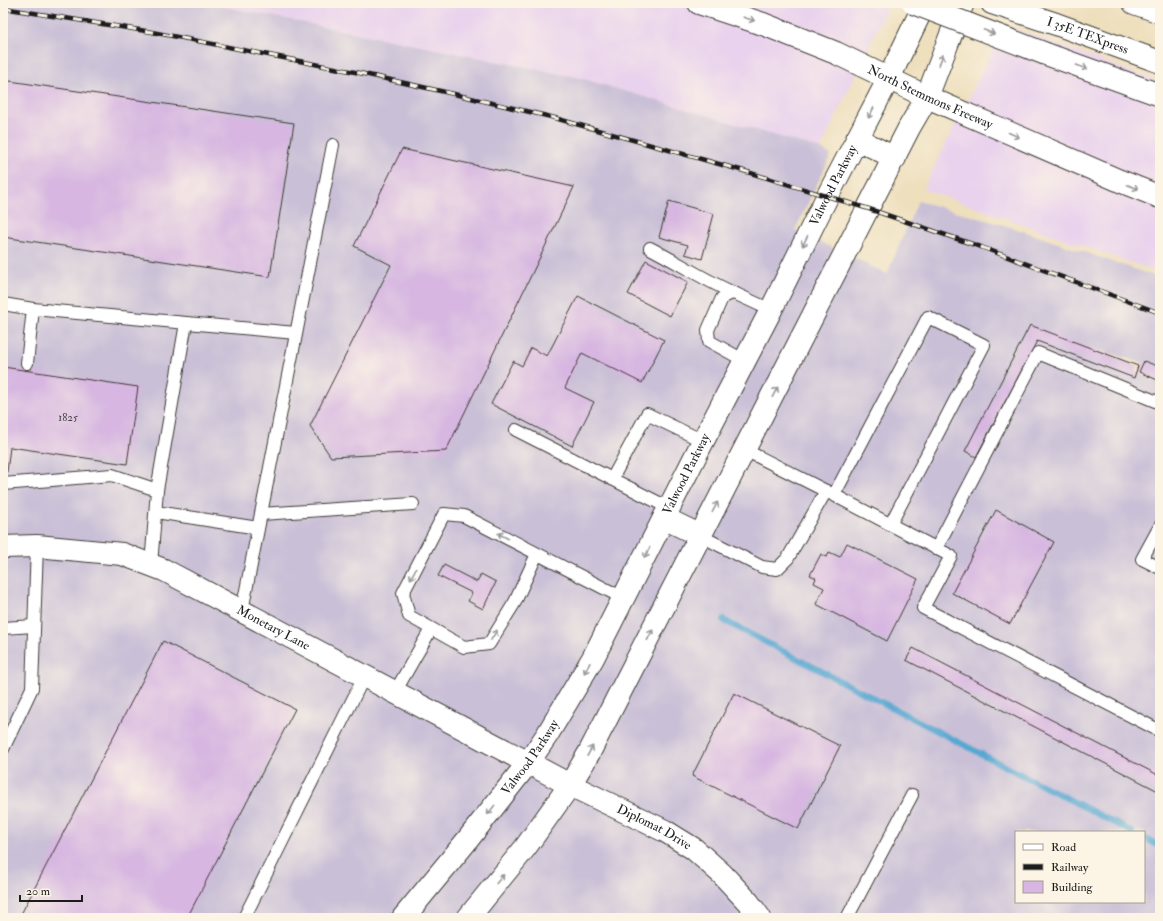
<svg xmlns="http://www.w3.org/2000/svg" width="1163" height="921" viewBox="0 0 1163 921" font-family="'IM FELL Double Pica',serif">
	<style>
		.built { fill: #e9d2ed }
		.industrial { fill: #c9bfd7; fill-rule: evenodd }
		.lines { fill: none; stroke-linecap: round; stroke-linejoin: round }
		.stream { stroke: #56a7d1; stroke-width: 6 }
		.building { fill: #d7b7e1 }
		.service-casing { stroke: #3c3934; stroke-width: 14 }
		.minor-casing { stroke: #3c3934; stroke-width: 24 }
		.secondary-casing { stroke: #3c3934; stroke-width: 24 }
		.motorway-casing { stroke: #3c3934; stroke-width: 24 }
		.service { stroke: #fff; stroke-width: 12 }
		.minor { stroke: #fff; stroke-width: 22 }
		.secondary { stroke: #fff; stroke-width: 22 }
		.motorway { stroke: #fff; stroke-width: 22 }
		.rail-casing { stroke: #1c1c1c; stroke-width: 4.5 }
		.rail { stroke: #fcf5e5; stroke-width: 3; stroke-dasharray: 9; stroke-linecap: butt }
		.motorway-bridge-casing { stroke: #3c3934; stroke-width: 24; stroke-linecap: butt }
		.motorway-bridge { stroke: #fff; stroke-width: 22 }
		.oneway { stroke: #999 }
		.labels { text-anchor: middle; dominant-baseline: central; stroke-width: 3; stroke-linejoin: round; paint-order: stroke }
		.number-label { font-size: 11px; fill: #4b434d }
		.street-label { font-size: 13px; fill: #1c1c1c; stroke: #fcf5e5 }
	</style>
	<rect width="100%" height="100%" fill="#fcf5e5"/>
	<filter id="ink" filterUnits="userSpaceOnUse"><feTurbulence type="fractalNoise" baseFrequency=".025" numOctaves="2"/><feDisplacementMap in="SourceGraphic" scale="8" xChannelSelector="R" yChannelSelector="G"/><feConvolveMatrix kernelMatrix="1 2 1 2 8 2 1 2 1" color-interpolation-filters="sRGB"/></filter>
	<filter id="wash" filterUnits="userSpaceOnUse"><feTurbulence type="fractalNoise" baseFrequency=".012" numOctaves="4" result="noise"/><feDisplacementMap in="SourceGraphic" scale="16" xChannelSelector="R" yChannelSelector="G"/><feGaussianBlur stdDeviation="0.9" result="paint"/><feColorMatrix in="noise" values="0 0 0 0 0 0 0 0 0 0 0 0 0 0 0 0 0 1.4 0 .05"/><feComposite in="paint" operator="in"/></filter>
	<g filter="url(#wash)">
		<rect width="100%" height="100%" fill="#eedfbd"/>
		<g class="built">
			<path d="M 205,3 L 889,3 L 821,149 L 580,78 Z"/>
			<path d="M 1005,25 L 1160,82 L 1160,273 L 923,189 Z"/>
		</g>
		<path class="industrial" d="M 3,3 L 205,3 L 580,78 L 821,149 L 831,155 L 795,230 L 887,274 L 918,201 L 1011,227 L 1160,278 L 1160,368 L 1027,329 L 1160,382 L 1160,918 L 3,918 ZM 1016,832 L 1144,832 L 1144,902 L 1016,902 Z"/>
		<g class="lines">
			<g class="stream">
				<path d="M 723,620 L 1132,832"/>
				<path d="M 1144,838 L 1160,846"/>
			</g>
		</g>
		<g id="blocks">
			<g class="building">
				<path d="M 3,80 L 294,123 L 270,277 L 3,237 Z"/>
				<path d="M 402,149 L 574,187 L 446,451 L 331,457 L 310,426 L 391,265 L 354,246 Z"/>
				<path d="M 669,201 L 714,214 L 702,259 L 685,254 L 688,245 L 659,237 Z"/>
				<path d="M 646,260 L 688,282 L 670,316 L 628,294 Z"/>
				<path d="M 578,296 L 664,340 L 642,383 L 582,353 L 565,388 L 594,402 L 572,446 L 491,404 L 513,361 L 522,366 L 531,348 L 547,356 Z"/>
				<path d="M 1030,325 L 1138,366 L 1134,378 L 1037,341 L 976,457 L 965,451 Z"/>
				<path d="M 1144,361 L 1160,367 L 1160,381 L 1139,372 Z"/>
				<path d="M 3,367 L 138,387 L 127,464 L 10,447 L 7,472 L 3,472 Z"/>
				<path d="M 996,510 L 1054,542 L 1010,624 L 952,593 Z"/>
				<path d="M 847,543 L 918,579 L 887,641 L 816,604 L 824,588 L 814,583 L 816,578 L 810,575 L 821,554 L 827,557 L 829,552 L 840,557 Z"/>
				<path d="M 444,565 L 477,582 L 481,574 L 496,582 L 483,609 L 468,601 L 472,593 L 438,576 Z"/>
				<path d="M 163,641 L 295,709 L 187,918 L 19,918 Z"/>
				<path d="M 913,648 L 1160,776 L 1160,792 L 906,660 Z"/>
				<path d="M 734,693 L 840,746 L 798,829 L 692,776 Z"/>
			</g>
		</g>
	</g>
	<g filter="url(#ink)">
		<use href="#blocks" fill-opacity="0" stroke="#3c3934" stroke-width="1"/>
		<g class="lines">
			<g class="service-casing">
				<g id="service">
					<path d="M 650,248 C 679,263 706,281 736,294"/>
					<path d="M 3,304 L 33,309 L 296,333"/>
					<path d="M 745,361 L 709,341 L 708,330 L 722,298 L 732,293 L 736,294 L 771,310"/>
					<path d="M 27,363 L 33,309"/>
					<path d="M 516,430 L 669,508"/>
					<path d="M 745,450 L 826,491"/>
					<path d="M 612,479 L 647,414 L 703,441"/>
					<path d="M 3,484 L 112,475 L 157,490 L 151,565"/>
					<path d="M 157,490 L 186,323"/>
					<path d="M 834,495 L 928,317 L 984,345 L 890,525"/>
					<path d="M 156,512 L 258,528"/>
					<path d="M 261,514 L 413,504"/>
					<path d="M 1160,526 L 1142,559 L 1160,568"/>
					<path d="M 701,536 L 762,567 L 777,569 L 788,558 L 826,491 L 951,556 L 923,608 L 1160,731"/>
					<path d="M 936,549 L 1038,353 L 1160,403"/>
					<path d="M 537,554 L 515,602 L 489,644 L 464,647 L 409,616 L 403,593 L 444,514 L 464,516 L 623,598"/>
					<path d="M 242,611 L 333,145"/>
					<path d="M 3,628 L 34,626"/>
					<path d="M 395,692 L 431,629"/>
					<path d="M 3,749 L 32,688 L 37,546"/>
					<path d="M 244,918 L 364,677"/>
					<path d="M 847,918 L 912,795"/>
				</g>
			</g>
			<g class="minor-casing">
				<g id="minor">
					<path id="s1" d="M 3,547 L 37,546 L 122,554 L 164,570 L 570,785 L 665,831 L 694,849 L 722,874 L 749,903 L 760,918"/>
				</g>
			</g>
			<g class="secondary-casing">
				<g id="secondary">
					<path id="s2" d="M 699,3 L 763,24 L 836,53 L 927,97 L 1120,181 L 1160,197"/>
					<path d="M 857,139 L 895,158"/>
					<path d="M 664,518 L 701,536"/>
					<path id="s3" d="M 403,918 L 465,843 L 528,763 L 547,735 L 593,658 L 703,441 L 771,310 L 827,197 L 889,78 L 925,3"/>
					<path d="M 468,918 L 525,848 L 570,785 L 589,753 L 909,128 L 927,97 L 963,3"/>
				</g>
			</g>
			<g class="motorway-casing">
				<g id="motorway">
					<path id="s4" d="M 992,3 L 1056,24 L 1160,62"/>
					<path d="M 1134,3 L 1160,12"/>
					<path d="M 1046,54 L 1160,95"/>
				</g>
			</g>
			<use href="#service" class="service"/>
			<use href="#minor" class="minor"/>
			<use href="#secondary" class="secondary"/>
			<use href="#motorway" class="motorway"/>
			<g class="rail-casing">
				<path id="rail" d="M 3,8 L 152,32 L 355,72 L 454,94 L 551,117 L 744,171 L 869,209 L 981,247 L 1160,313"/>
			</g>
			<use href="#rail" class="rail"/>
			<g class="motorway-bridge-casing">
				<path id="motorway-bridge" d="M 913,3 L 1046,54"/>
			</g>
			<use href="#motorway-bridge" class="motorway-bridge"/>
		</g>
		<defs><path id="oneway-shaft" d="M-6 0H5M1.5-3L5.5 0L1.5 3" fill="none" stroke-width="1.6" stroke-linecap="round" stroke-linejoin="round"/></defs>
		<g class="oneway">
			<use href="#oneway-shaft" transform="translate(749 19) rotate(18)"/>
			<use href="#oneway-shaft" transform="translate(989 32) rotate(21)"/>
			<use href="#oneway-shaft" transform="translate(941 60) rotate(-69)"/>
			<use href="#oneway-shaft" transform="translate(1082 67) rotate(20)"/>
			<use href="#oneway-shaft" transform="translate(871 113) rotate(118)"/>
			<use href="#oneway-shaft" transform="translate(1014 135) rotate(24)"/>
			<use href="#oneway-shaft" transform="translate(1133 187) rotate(22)"/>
			<use href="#oneway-shaft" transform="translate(805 241) rotate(116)"/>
			<use href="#oneway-shaft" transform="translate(775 392) rotate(-63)"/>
			<use href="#oneway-shaft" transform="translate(715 507) rotate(-63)"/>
			<use href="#oneway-shaft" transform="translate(503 536) rotate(-153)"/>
			<use href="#oneway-shaft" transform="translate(647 553) rotate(117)"/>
			<use href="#oneway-shaft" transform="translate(413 574) rotate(118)"/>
			<use href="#oneway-shaft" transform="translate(494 635) rotate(-58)"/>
			<use href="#oneway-shaft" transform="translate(650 635) rotate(-63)"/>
			<use href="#oneway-shaft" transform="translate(587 668) rotate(119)"/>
			<use href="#oneway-shaft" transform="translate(590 751) rotate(-61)"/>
			<use href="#oneway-shaft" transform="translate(491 810) rotate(128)"/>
			<use href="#oneway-shaft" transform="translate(500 879) rotate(-50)"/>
		</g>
	</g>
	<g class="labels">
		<g class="number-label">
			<text x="68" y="417">1825</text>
		</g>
		<g class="street-label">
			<text stroke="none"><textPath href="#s4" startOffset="101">I 35E TEXpress</textPath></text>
			<text stroke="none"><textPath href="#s2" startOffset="250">North Stemmons Freeway</textPath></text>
			<text stroke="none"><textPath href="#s3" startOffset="853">Valwood Parkway</textPath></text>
			<text stroke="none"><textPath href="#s3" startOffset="529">Valwood Parkway</textPath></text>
			<text stroke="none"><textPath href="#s1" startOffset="288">Monetary Lane</textPath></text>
			<text stroke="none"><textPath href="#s3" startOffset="205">Valwood Parkway</textPath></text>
			<text stroke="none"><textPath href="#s1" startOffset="718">Diplomat Drive</textPath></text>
		</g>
	</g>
	<rect width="1163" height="921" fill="none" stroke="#fcf5e5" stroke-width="16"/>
	<rect x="1015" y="831" width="130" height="72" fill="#fcf5e5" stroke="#a29e95"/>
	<rect x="1023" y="844" width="20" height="6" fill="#ffffff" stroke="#a29e95"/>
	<text x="1051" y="851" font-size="12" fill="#1c1c1c">Road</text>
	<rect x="1023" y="864" width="20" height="6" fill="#1c1c1c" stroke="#a29e95"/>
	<text x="1051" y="871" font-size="12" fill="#1c1c1c">Railway</text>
	<rect x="1023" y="881" width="20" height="12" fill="#d7b7e1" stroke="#a29e95"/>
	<text x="1051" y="891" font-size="12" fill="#1c1c1c">Building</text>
	<path d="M20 895v6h62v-6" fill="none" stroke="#1c1c1c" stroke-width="2"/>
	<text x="26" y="895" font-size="12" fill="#1c1c1c" stroke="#fcf5e5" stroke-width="3" paint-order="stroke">20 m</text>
</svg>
